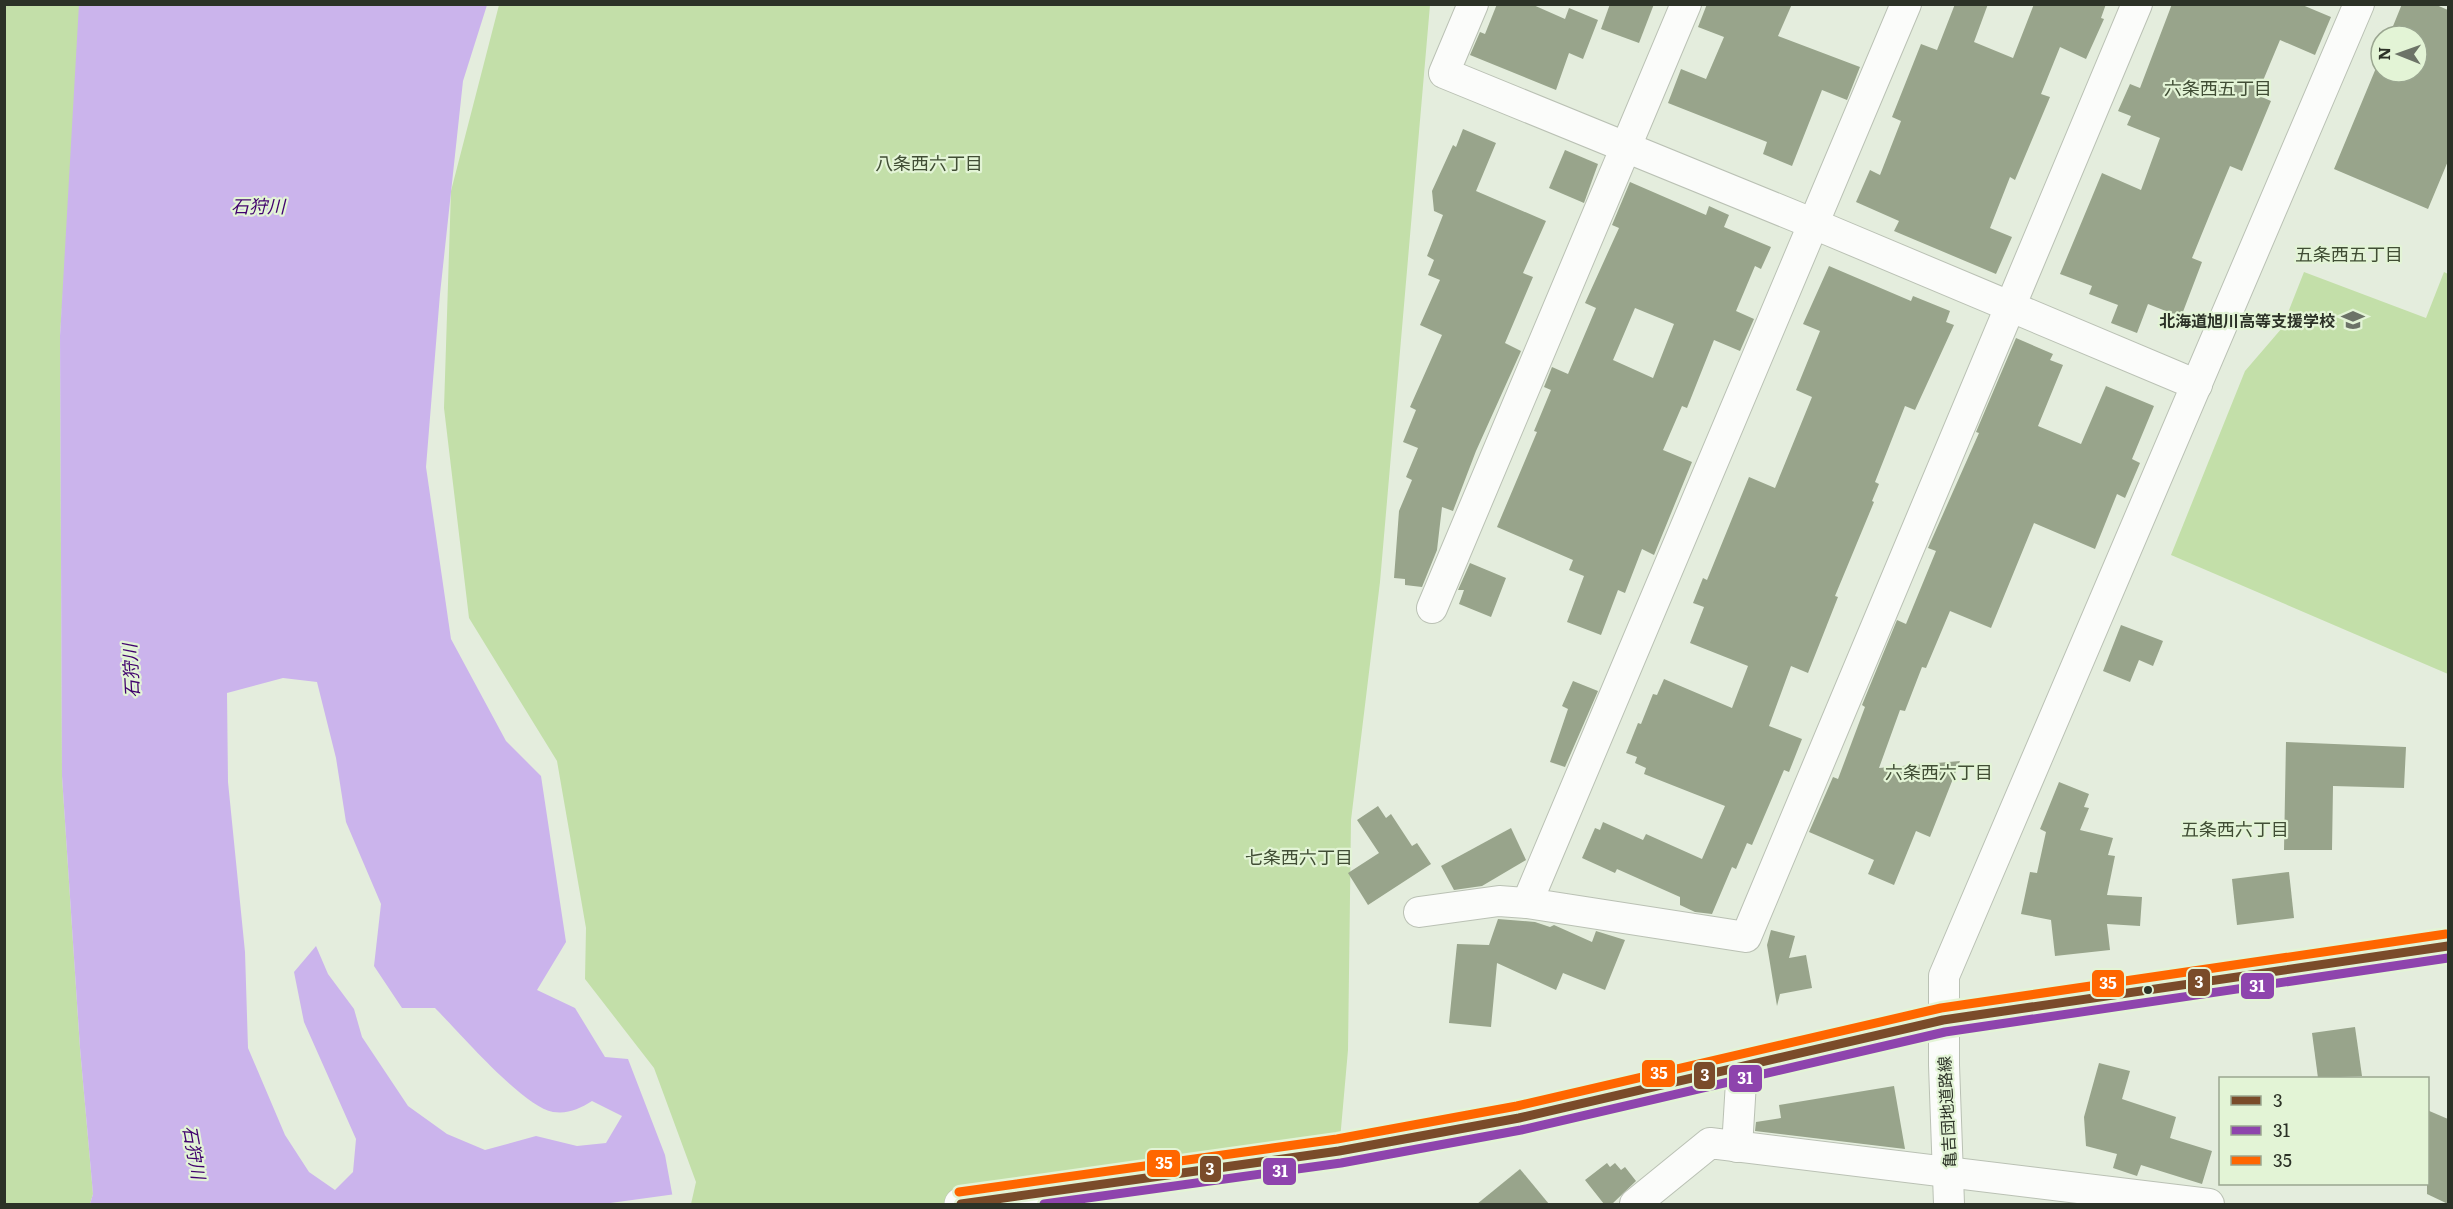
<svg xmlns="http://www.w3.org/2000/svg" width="2453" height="1209" viewBox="0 0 2453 1209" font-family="Literata,'Noto Sans JP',serif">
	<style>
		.green { fill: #c3dfa9 }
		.water { fill: #cbb4ec; fill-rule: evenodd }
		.pier { fill: #e4eddd }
		.building { fill: #98a48b; fill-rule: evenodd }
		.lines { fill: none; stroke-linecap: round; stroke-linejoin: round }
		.minor-casing { stroke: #bac1b4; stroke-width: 32 }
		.tertiary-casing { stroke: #bac1b4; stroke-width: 34 }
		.minor { stroke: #fbfcfa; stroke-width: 30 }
		.tertiary { stroke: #fbfcfa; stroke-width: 33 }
		.bus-1-casing { stroke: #e3f4d6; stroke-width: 14 }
		.bus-2-casing { stroke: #e3f4d6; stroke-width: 14 }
		.bus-3-casing { stroke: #e3f4d6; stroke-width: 14 }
		.bus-1 { stroke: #7a4b2a; stroke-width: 9 }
		.bus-2 { stroke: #8e44ad; stroke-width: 9 }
		.bus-3 { stroke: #f60; stroke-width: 9 }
		.bus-dot { fill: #2c3227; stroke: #e3f4d6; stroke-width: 2 }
		.labels { text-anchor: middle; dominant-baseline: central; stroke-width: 4.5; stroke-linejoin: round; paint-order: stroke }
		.poi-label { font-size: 16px; font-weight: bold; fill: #2c3227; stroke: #e3f4d6; text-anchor: end }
		.street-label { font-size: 16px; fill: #2c3227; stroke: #e3f4d6 }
		.neighbourhood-label { font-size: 18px; fill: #414e35; stroke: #e3f4d6 }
		.water-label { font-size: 18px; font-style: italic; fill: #40016d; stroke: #e3f4d6 }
		.line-badge { stroke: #e3f4d6; stroke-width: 2 }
		.badge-label { font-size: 16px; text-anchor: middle; font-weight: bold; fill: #fff }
	</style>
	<rect width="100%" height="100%" fill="#e4eddd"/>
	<g class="green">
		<path d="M 5,5 L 83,5 L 60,336 L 62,776 L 80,1048 L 93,1194 L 90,1204 L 5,1204 Z"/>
		<path d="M 499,5 L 1430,5 L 1380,582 L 1351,820 L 1348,1050 L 1339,1151 L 961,1204 L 691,1204 L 696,1182 L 654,1068 L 585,979 L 586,928 L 557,761 L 469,618 L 444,408 L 451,191 Z"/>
		<path d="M 2304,272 L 2426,318 L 2444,272 L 2448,274 L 2448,674 L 2171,555 L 2245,371 L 2282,328 Z"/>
	</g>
	<path class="water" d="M 79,4 L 487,5 L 463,81 L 440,294 L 426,467 L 451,639 L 506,741 L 541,776 L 566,942 L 537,990 L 575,1008 L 605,1057 L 628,1059 L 665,1155 L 674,1204 L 90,1204 L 93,1194 L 80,1048 L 62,776 L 60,336 ZM 283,678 L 317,682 L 336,758 L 346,822 L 381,904 L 374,966 L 402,1008 L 435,1008 C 459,1032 522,1106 553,1112 C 569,1114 579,1109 592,1101 L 622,1116 L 606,1143 L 577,1146 L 536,1136 L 485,1150 L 447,1134 L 408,1106 L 362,1037 L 354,1009 L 328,974 L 316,946 L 294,972 L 304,1022 L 356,1139 L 353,1172 L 335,1190 L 309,1172 L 285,1135 L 248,1048 L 245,952 L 228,782 L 227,693 Z"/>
	<path class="pier" d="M 676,1194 L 677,1204 L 603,1204 Z"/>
	<g class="building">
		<path d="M 1497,4 L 1531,4 L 1565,19 L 1569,8 L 1598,20 L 1583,59 L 1569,53 L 1556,90 L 1470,55 L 1480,32 L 1485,34 Z"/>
		<path d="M 1610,4 L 1654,4 L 1639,43 L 1601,29 Z"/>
		<path d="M 1707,4 L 1792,4 L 1778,36 L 1860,67 L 1847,100 L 1822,90 L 1792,166 L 1763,154 L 1767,142 L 1668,103 L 1681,69 L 1706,79 L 1724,37 L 1698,27 Z"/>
		<path d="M 1955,4 L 1988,4 L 1974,42 L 2013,58 L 2034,4 L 2106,4 L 2101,18 L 2104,19 L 2086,59 L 2060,47 L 2041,94 L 2050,97 L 2015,180 L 2010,177 L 1990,228 L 2012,237 L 1996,274 L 1894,231 L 1899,221 L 1856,202 L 1870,170 L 1880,175 L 1901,121 L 1892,117 L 1921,44 L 1937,50 Z"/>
		<path d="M 2172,4 L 2300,4 L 2331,17 L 2315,55 L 2280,40 L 2257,95 L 2271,101 L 2242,171 L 2230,166 L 2212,209 L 2192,258 L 2202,262 L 2181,317 L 2148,304 L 2137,333 L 2111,323 L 2118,305 L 2089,294 L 2092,286 L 2060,274 L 2102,173 L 2141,190 L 2160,138 L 2127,125 L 2131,116 L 2118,111 L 2130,84 L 2140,88 Z"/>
		<path d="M 2402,4 L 2434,4 L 2448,10 L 2448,161 L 2428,209 L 2334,169 L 2381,56 L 2381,72 L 2417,72 L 2417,36 L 2389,36 Z"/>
		<path d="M 1463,129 L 1496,143 L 1476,191 L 1546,221 L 1523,273 L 1533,277 L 1505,343 L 1521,351 L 1476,451 L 1453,511 L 1442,507 L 1437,550 L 1422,587 L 1405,585 L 1405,579 L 1394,578 L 1399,511 L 1412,480 L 1406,477 L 1418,448 L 1403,442 L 1416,410 L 1410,407 L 1442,335 L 1420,325 L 1440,280 L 1428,275 L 1434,260 L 1427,256 L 1443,215 L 1434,211 L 1432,191 L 1453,145 L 1456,147 Z"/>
		<path d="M 1565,150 L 1598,164 L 1584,203 L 1549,188 Z"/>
		<path d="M 1630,182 L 1706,215 L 1709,206 L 1729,215 L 1724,227 L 1771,247 L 1761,269 L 1755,266 L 1736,311 L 1754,319 L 1740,351 L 1714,340 L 1687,408 L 1682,406 L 1663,450 L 1692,462 L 1654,555 L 1642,549 L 1625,593 L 1618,590 L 1601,635 L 1567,622 L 1584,576 L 1569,570 L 1573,560 L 1497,527 L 1537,432 L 1534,431 L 1551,390 L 1544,387 L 1552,367 L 1568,374 L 1596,308 L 1585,303 L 1619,228 L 1612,225 ZM 1635,308 L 1674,324 L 1653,378 L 1613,360 Z"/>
		<path d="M 1829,266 L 1911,301 L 1913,296 L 1950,311 L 1946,322 L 1954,325 L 1915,410 L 1905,406 L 1875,482 L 1879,484 L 1872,501 L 1874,502 L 1835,596 L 1838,597 L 1808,673 L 1791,666 L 1769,726 L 1802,739 L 1789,772 L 1784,770 L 1752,845 L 1747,843 L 1736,869 L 1732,867 L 1712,914 L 1695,912 L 1680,905 L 1680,897 L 1617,869 L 1615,873 L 1582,858 L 1595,828 L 1600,830 L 1603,822 L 1643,840 L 1646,834 L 1702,859 L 1725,806 L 1644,774 L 1646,768 L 1635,763 L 1637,757 L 1626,753 L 1638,723 L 1641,724 L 1653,694 L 1657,695 L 1664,679 L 1732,708 L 1748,666 L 1690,643 L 1704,607 L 1693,603 L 1703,578 L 1707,580 L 1749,477 L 1775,488 L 1812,397 L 1796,390 L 1820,331 L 1803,324 Z"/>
		<path d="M 2016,338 L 2053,354 L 2050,360 L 2063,365 L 2038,426 L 2081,444 L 2106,386 L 2154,406 L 2132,459 L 2140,463 L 2125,498 L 2117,494 L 2095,549 L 2034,523 L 1991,628 L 1950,611 L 1926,668 L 1922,667 L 1905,711 L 1900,710 L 1879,768 L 1960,761 L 1930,837 L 1916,831 L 1894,885 L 1868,874 L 1874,860 L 1809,832 L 1833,777 L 1838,779 L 1865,707 L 1862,705 L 1897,620 L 1906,624 L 1936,551 L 1928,548 L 1979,433 L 1976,432 Z"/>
		<path d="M 1470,563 L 1506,578 L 1491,617 L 1459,604 L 1464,590 L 1458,590 Z"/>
		<path d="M 2121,625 L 2163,641 L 2153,666 L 2139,660 L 2130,682 L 2103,671 Z"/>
		<path d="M 1573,681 L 1598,691 L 1565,767 L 1550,762 L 1568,709 L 1562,706 Z"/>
		<path d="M 2286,742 L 2406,747 L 2404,788 L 2333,786 L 2332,850 L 2284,850 Z"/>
		<path d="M 2059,782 L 2089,794 L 2084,807 L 2089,808 L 2080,830 L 2113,838 L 2108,855 L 2115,856 L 2107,895 L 2142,897 L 2140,926 L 2107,924 L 2110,950 L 2055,956 L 2051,920 L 2021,914 L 2030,872 L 2037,873 L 2046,832 L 2040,829 Z"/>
		<path d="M 1378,806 L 1386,818 L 1391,814 L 1412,846 L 1417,843 L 1431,864 L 1368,905 L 1348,873 L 1379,853 L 1357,820 Z"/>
		<path d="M 1511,828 L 1526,860 L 1482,886 L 1454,890 L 1441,866 Z"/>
		<path d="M 2289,872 L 2294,918 L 2237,925 L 2232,879 Z"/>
		<path d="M 1498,919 L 1535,922 L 1550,927 L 1554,925 L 1592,942 L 1596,931 L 1625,940 L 1605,990 L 1563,973 L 1556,990 L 1497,963 L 1491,1027 L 1449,1023 L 1457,944 L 1489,945 Z"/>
		<path d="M 1771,930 L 1795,936 L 1789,958 L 1806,955 L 1812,988 L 1780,994 L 1777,1006 L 1767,945 Z"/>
		<path d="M 2355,1027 L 2362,1076 L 2318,1078 L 2312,1033 Z"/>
		<path d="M 2099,1063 L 2130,1071 L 2122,1099 L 2176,1117 L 2170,1138 L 2212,1151 L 2202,1184 L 2141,1165 L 2137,1176 L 2113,1168 L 2117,1154 L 2086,1146 L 2084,1117 Z"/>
		<path d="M 1894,1086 L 1905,1149 L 1755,1131 L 1756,1122 L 1781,1118 L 1779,1105 Z"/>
		<path d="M 2427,1110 L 2448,1119 L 2448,1204 L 2427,1194 Z"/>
		<path d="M 1607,1163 L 1610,1167 L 1615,1163 L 1621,1170 L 1625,1167 L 1636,1181 L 1612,1204 L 1604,1204 L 1585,1180 Z"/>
		<path d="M 1520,1169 L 1549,1204 L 1477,1204 Z"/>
	</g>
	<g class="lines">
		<g class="minor-casing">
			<g id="minor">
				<path d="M 1473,4 L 1444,73 L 1814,224 L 2197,385"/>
				<path d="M 1432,608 L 1686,4"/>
				<path d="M 1527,903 L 1906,4"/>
				<path d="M 1419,912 L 1499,901 L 1527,903 L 1746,937 L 2137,4"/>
				<path d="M 1737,1147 L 1742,1066"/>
				<path d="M 1635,1204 L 1710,1143 L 2209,1204"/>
				<path d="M 1949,1204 L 1944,1065 L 1944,976 L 2359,4"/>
			</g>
		</g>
		<g class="tertiary-casing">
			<path id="tertiary" d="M 961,1204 L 1339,1151 L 1519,1118 L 1943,1020 L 2448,946"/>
		</g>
		<use href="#minor" class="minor"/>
		<use href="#tertiary" class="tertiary"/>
		<g class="bus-1-casing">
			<path id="bus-1" d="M 961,1204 L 1339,1151 L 1519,1118 L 1943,1020 L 2448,946"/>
		</g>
		<g class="bus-2-casing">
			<path id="bus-2" d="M 1044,1204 L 1341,1163 L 1521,1130 L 1945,1032 L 2448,958"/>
		</g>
		<g class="bus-3-casing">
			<path id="bus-3" d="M 959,1192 L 1337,1139 L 1517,1106 L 1941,1008 L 2446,934"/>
		</g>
		<use href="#bus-1" class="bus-1"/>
		<use href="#bus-2" class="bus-2"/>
		<use href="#bus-3" class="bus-3"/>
	</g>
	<defs>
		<g id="school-bare" transform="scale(1.8)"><path d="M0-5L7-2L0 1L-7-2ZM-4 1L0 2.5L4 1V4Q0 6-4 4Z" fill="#6c7367" stroke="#e3f4d6" stroke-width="2.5" paint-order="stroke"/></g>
	</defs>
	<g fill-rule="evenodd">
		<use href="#school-bare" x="2353" y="320"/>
	</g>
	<circle class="bus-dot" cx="2148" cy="990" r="5"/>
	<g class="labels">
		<g class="poi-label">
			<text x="2335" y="320">北海道旭川高等支援学校</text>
		</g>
		<g class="street-label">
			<text transform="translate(1946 1112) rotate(-93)">亀吉団地道路線</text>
		</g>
		<g class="neighbourhood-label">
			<text x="2218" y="87">六条西五丁目</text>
			<text x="929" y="162">八条西六丁目</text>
			<text x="2349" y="253">五条西五丁目</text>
			<text x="1939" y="771">六条西六丁目</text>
			<text x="2235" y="828">五条西六丁目</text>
			<text x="1299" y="856">七条西六丁目</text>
		</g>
		<g class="water-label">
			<text x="258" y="205">石狩川</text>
			<text transform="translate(130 671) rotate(-93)">石狩川</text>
			<text transform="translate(195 1152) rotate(80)">石狩川</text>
		</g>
	</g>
	<g class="line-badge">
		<rect x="2187" y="968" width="24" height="29" rx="6" fill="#7a4b2a"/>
		<rect x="2091" y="969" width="34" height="29" rx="6" fill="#f60"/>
		<rect x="2240" y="972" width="35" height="28" rx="6" fill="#8e44ad"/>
		<rect x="1641" y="1059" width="35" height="29" rx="6" fill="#f60"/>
		<rect x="1693" y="1061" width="23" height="29" rx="6" fill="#7a4b2a"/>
		<rect x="1728" y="1064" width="35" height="29" rx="6" fill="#8e44ad"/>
		<rect x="1146" y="1149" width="35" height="29" rx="6" fill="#f60"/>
		<rect x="1199" y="1155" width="23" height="28" rx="6" fill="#7a4b2a"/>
		<rect x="1262" y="1157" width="35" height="29" rx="6" fill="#8e44ad"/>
	</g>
	<g class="badge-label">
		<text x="2199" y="988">3</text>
		<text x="2108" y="989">35</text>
		<text x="2257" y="992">31</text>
		<text x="1659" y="1079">35</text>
		<text x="1705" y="1081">3</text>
		<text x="1745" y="1084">31</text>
		<text x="1164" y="1169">35</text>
		<text x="1210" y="1175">3</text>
		<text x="1280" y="1177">31</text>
	</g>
	<rect width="2453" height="1209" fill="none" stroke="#2c3227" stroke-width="12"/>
	<rect x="2219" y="1077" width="210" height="108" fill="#e3f4d6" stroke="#9aa690" stroke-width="1.5"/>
	<rect x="2231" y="1096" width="30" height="9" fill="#7a4b2a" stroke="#9aa690" stroke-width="1.5"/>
	<text x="2273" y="1107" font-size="18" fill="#2c3227">3</text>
	<rect x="2231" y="1126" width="30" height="9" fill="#8e44ad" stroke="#9aa690" stroke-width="1.5"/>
	<text x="2273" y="1137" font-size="18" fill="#2c3227">31</text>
	<rect x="2231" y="1156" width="30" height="9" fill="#ff6600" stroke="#9aa690" stroke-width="1.5"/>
	<text x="2273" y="1167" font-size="18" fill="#2c3227">35</text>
	<g transform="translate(2399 54) rotate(271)"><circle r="28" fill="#e3f4d6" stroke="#9aa690" stroke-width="1.5"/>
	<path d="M0-4.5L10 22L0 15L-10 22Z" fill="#6c7367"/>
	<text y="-9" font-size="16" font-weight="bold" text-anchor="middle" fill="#2c3227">N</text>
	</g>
</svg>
